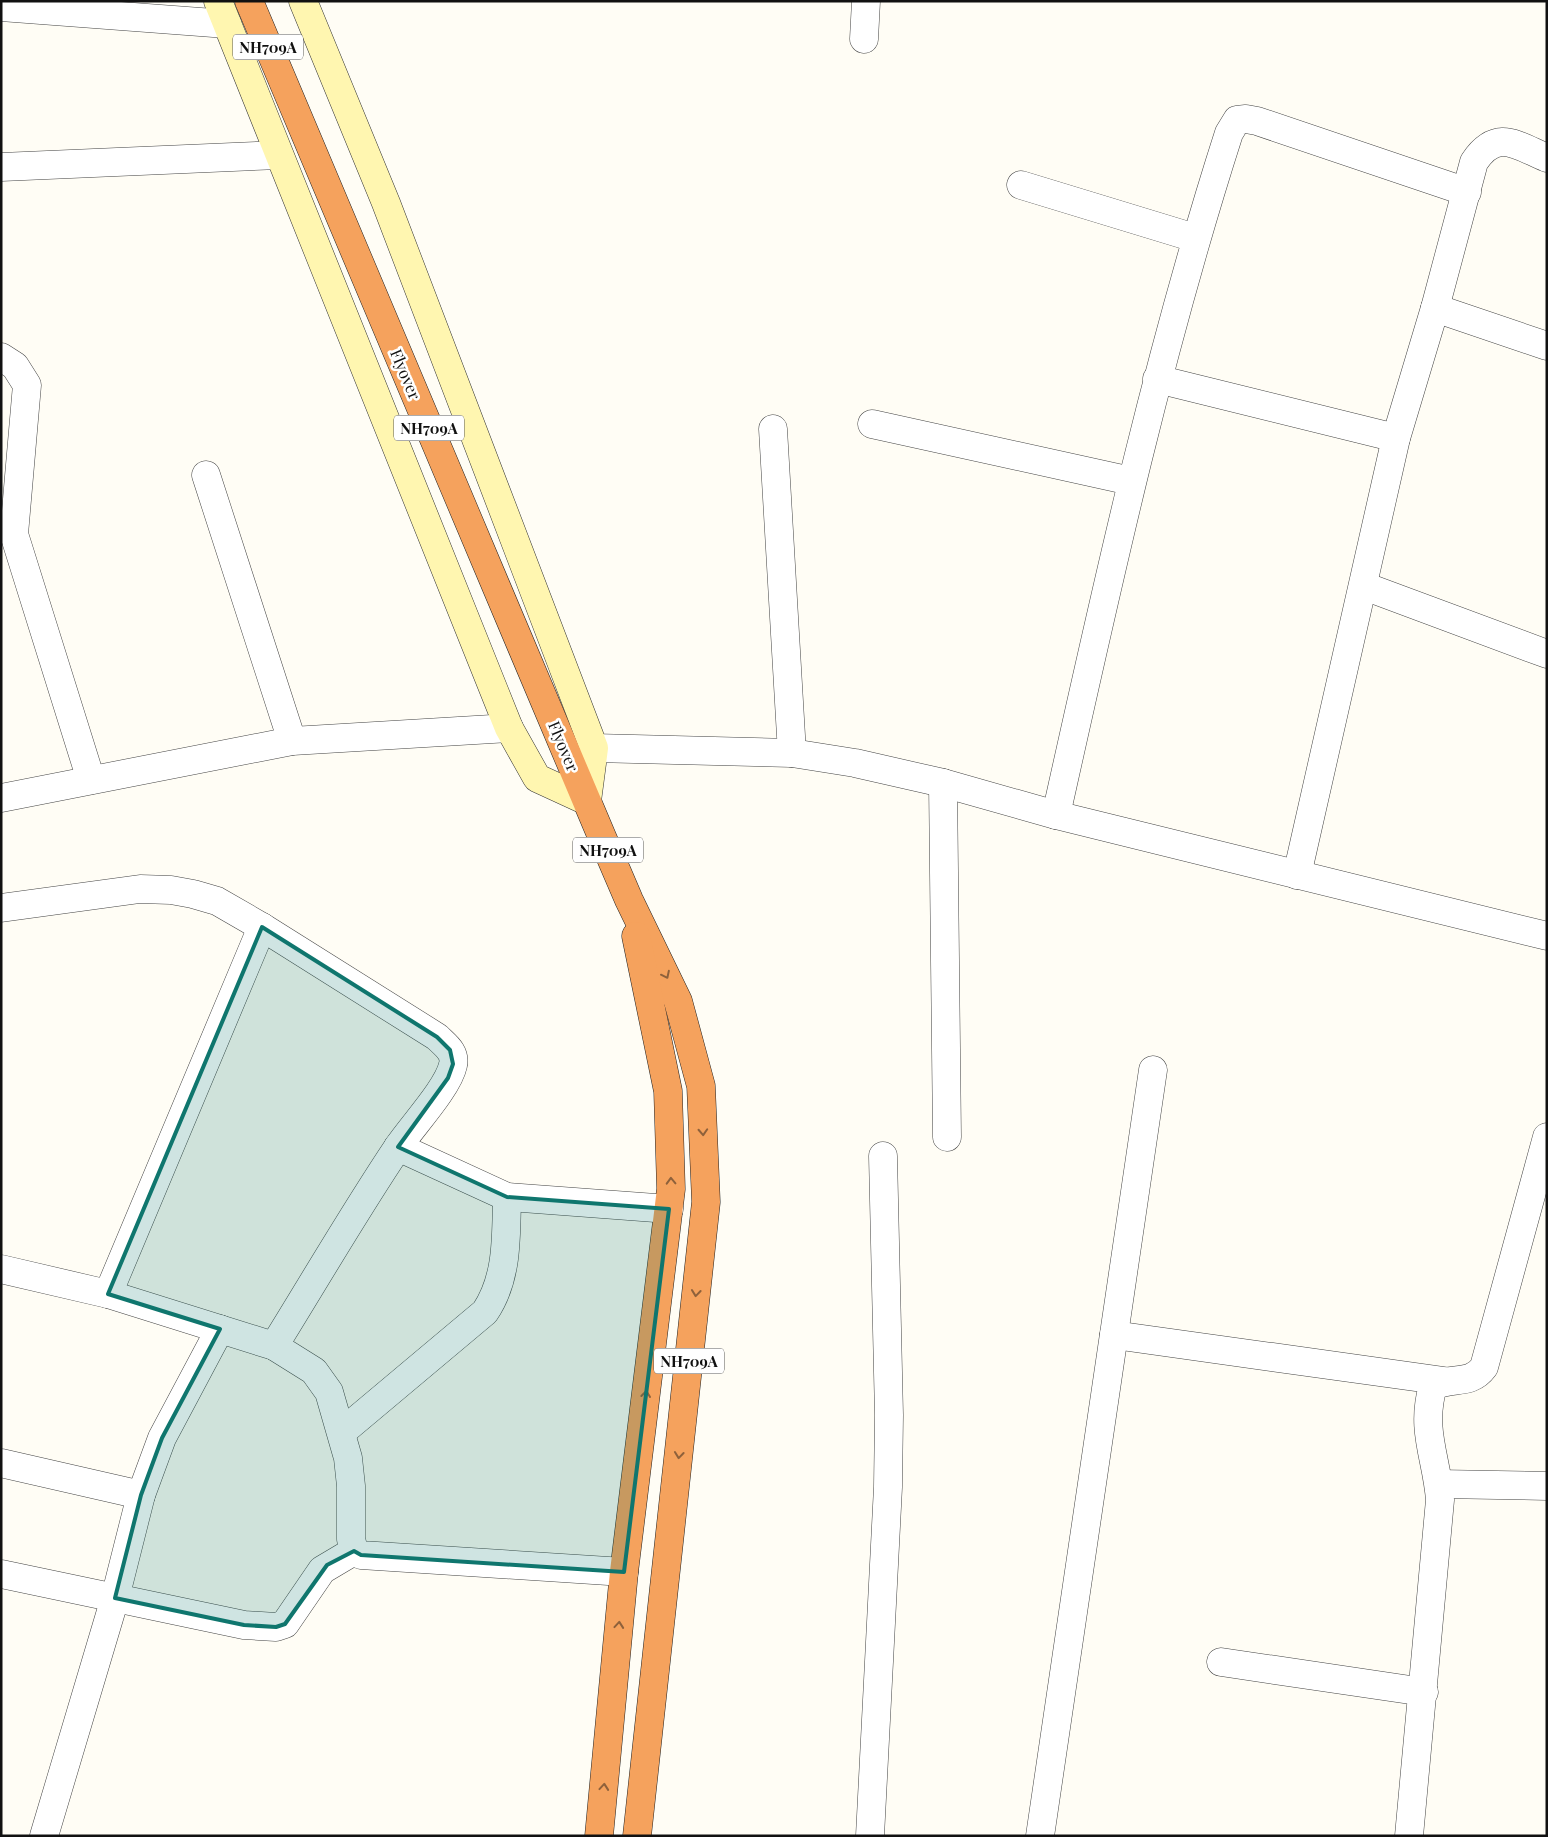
<svg xmlns="http://www.w3.org/2000/svg" width="1548" height="1837" viewBox="0 0 1548 1837" font-family="'Playfair Display',serif">
	<style>
		.lines { fill: none; stroke-linecap: round; stroke-linejoin: round }
		.street-casing { stroke: #444; stroke-width: 29 }
		.secondary-casing { stroke: #333; stroke-width: 29 }
		.highway-casing { stroke: #222; stroke-width: 29 }
		.street { stroke: #fff; stroke-width: 28 }
		.secondary { stroke: #fff6b0; stroke-width: 28 }
		.highway { stroke: #f5a25d; stroke-width: 28 }
		.oneway { stroke: #8e613b }
		.marked { fill: #0f766e; fill-opacity: 0.2; stroke: #0f766e; stroke-width: 4; stroke-linejoin: round }
		.labels { text-anchor: middle; dominant-baseline: central; stroke-width: 5; stroke-linejoin: round; paint-order: stroke }
		.shield { fill: #fff; stroke: #585858; stroke-width: 1 }
		.shield-label { font-size: 15px; font-weight: bold; fill: #111 }
		.street-label { font-size: 16px; fill: #111; stroke: #fff }
	</style>
	<rect width="100%" height="100%" fill="#fffdf5"/>
	<g class="lines">
		<g class="street-casing">
			<g id="street">
				<path d="M 1,7 L 227,24"/>
				<path d="M 864,39 L 866,1"/>
				<path d="M 1,167 L 279,155"/>
				<path d="M 1021,185 L 1195,238"/>
				<path d="M 1435,308 L 1547,346"/>
				<path d="M 1,357 L 15,366 L 27,385 L 14,534 L 91,780"/>
				<path d="M 1157,379 L 1396,438"/>
				<path d="M 872,424 L 1131,481"/>
				<path d="M 773,429 L 792,753"/>
				<path d="M 206,475 L 292,741"/>
				<path d="M 1364,586 L 1547,654"/>
				<path d="M 594,748 L 792,753 L 855,763 L 943,783 L 1056,815 L 1547,936"/>
				<path d="M 943,783 L 947,1137"/>
				<path d="M 1,798 L 292,741 L 509,728"/>
				<path d="M 1056,815 C 1107,586 1157,357 1229,133 L 1237,120 L 1246,119 L 1257,121 L 1467,192"/>
				<path d="M 1297,875 L 1396,438 L 1435,308 L 1474,162 C 1497,128 1516,145 1547,158"/>
				<path d="M 1,908 L 140,889 L 171,890 L 193,894 L 217,901 L 262,927 L 437,1037 C 445,1045 456,1052 453,1065 C 448,1088 412,1126 398,1147 C 355,1211 315,1280 274,1346"/>
				<path d="M 398,1147 L 507,1197 L 669,1209"/>
				<path d="M 1,1269 L 108,1294 L 274,1346 L 314,1371 L 329,1392 L 348,1458 L 351,1486 L 351,1539 L 354,1551 L 361,1555 L 624,1572"/>
				<path d="M 108,1294 L 262,927"/>
				<path d="M 1114,1335 L 1444,1381"/>
				<path d="M 342,1432 L 485,1312 C 508,1278 506,1237 507,1197"/>
				<path d="M 1,1463 L 141,1495"/>
				<path d="M 1439,1484 L 1547,1486"/>
				<path d="M 1,1574 L 244,1625 L 276,1627 L 285,1624 L 322,1570 L 354,1551"/>
				<path d="M 1221,1662 L 1424,1692"/>
				<path d="M 44,1836 L 115,1598 L 141,1495 L 162,1438 L 220,1329"/>
				<path d="M 870,1836 L 888,1487 L 889,1415 L 883,1156"/>
				<path d="M 1040,1836 L 1153,1070"/>
				<path d="M 1409,1836 L 1440,1500 C 1437,1458 1420,1430 1433,1386 C 1453,1376 1470,1386 1484,1367 L 1547,1137"/>
			</g>
		</g>
		<g class="secondary-casing">
			<path id="secondary" d="M 218,1 L 509,728 L 537,778 L 587,801 L 594,748 L 386,203 L 303,1"/>
		</g>
		<g class="highway-casing">
			<g id="highway">
				<path d="M 249,1 L 602,837 L 629,900 L 678,1001 L 701,1086 L 706,1202 L 637,1836"/>
				<path d="M 599,1836 L 624,1572 L 671,1189 L 668,1091 L 636,936"/>
			</g>
		</g>
		<use href="#street" class="street"/>
		<use href="#secondary" class="secondary"/>
		<use href="#highway" class="highway"/>
	</g>
	<defs><path id="oneway-chevron" d="M-2-3.5L2.5 0L-2 3.5" fill="none" stroke-width="1.6" stroke-linecap="round" stroke-linejoin="round" transform="scale(1.25)"/></defs>
	<g class="oneway">
		<use href="#oneway-chevron" transform="translate(666 975) rotate(64)"/>
		<use href="#oneway-chevron" transform="translate(703 1132) rotate(87)"/>
		<use href="#oneway-chevron" transform="translate(671 1181) rotate(-92)"/>
		<use href="#oneway-chevron" transform="translate(696 1293) rotate(96)"/>
		<use href="#oneway-chevron" transform="translate(646 1394) rotate(-83)"/>
		<use href="#oneway-chevron" transform="translate(679 1455) rotate(96)"/>
		<use href="#oneway-chevron" transform="translate(619 1625) rotate(-85)"/>
		<use href="#oneway-chevron" transform="translate(604 1787) rotate(-85)"/>
	</g>
	<path class="marked" d="M 262,927 L 437,1037 L 450,1050 L 453,1064 L 448,1078 L 398,1147 L 507,1197 L 669,1209 L 624,1572 L 361,1555 L 354,1551 L 327,1565 L 285,1624 L 276,1627 L 244,1625 L 115,1598 L 141,1495 L 162,1438 L 220,1329 L 108,1294 Z"/>
	<g class="labels">
		<g class="shield">
			<rect x="233" y="34.5" width="70" height="25" rx="4"/>
			<rect x="394" y="415.5" width="70" height="25" rx="4"/>
			<rect x="573" y="837.5" width="70" height="25" rx="4"/>
			<rect x="654" y="1348.5" width="70" height="25" rx="4"/>
		</g>
		<g class="shield-label">
			<text x="268" y="47">NH709A</text>
			<text x="429" y="428">NH709A</text>
			<text x="608" y="850">NH709A</text>
			<text x="689" y="1361">NH709A</text>
		</g>
		<g class="street-label">
			<text transform="translate(406 374) rotate(67)">Flyover</text>
			<text transform="translate(564 746) rotate(67)">Flyover</text>
		</g>
	</g>
	<rect width="1548" height="1837" fill="none" stroke="#111111" stroke-width="5"/>
</svg>
